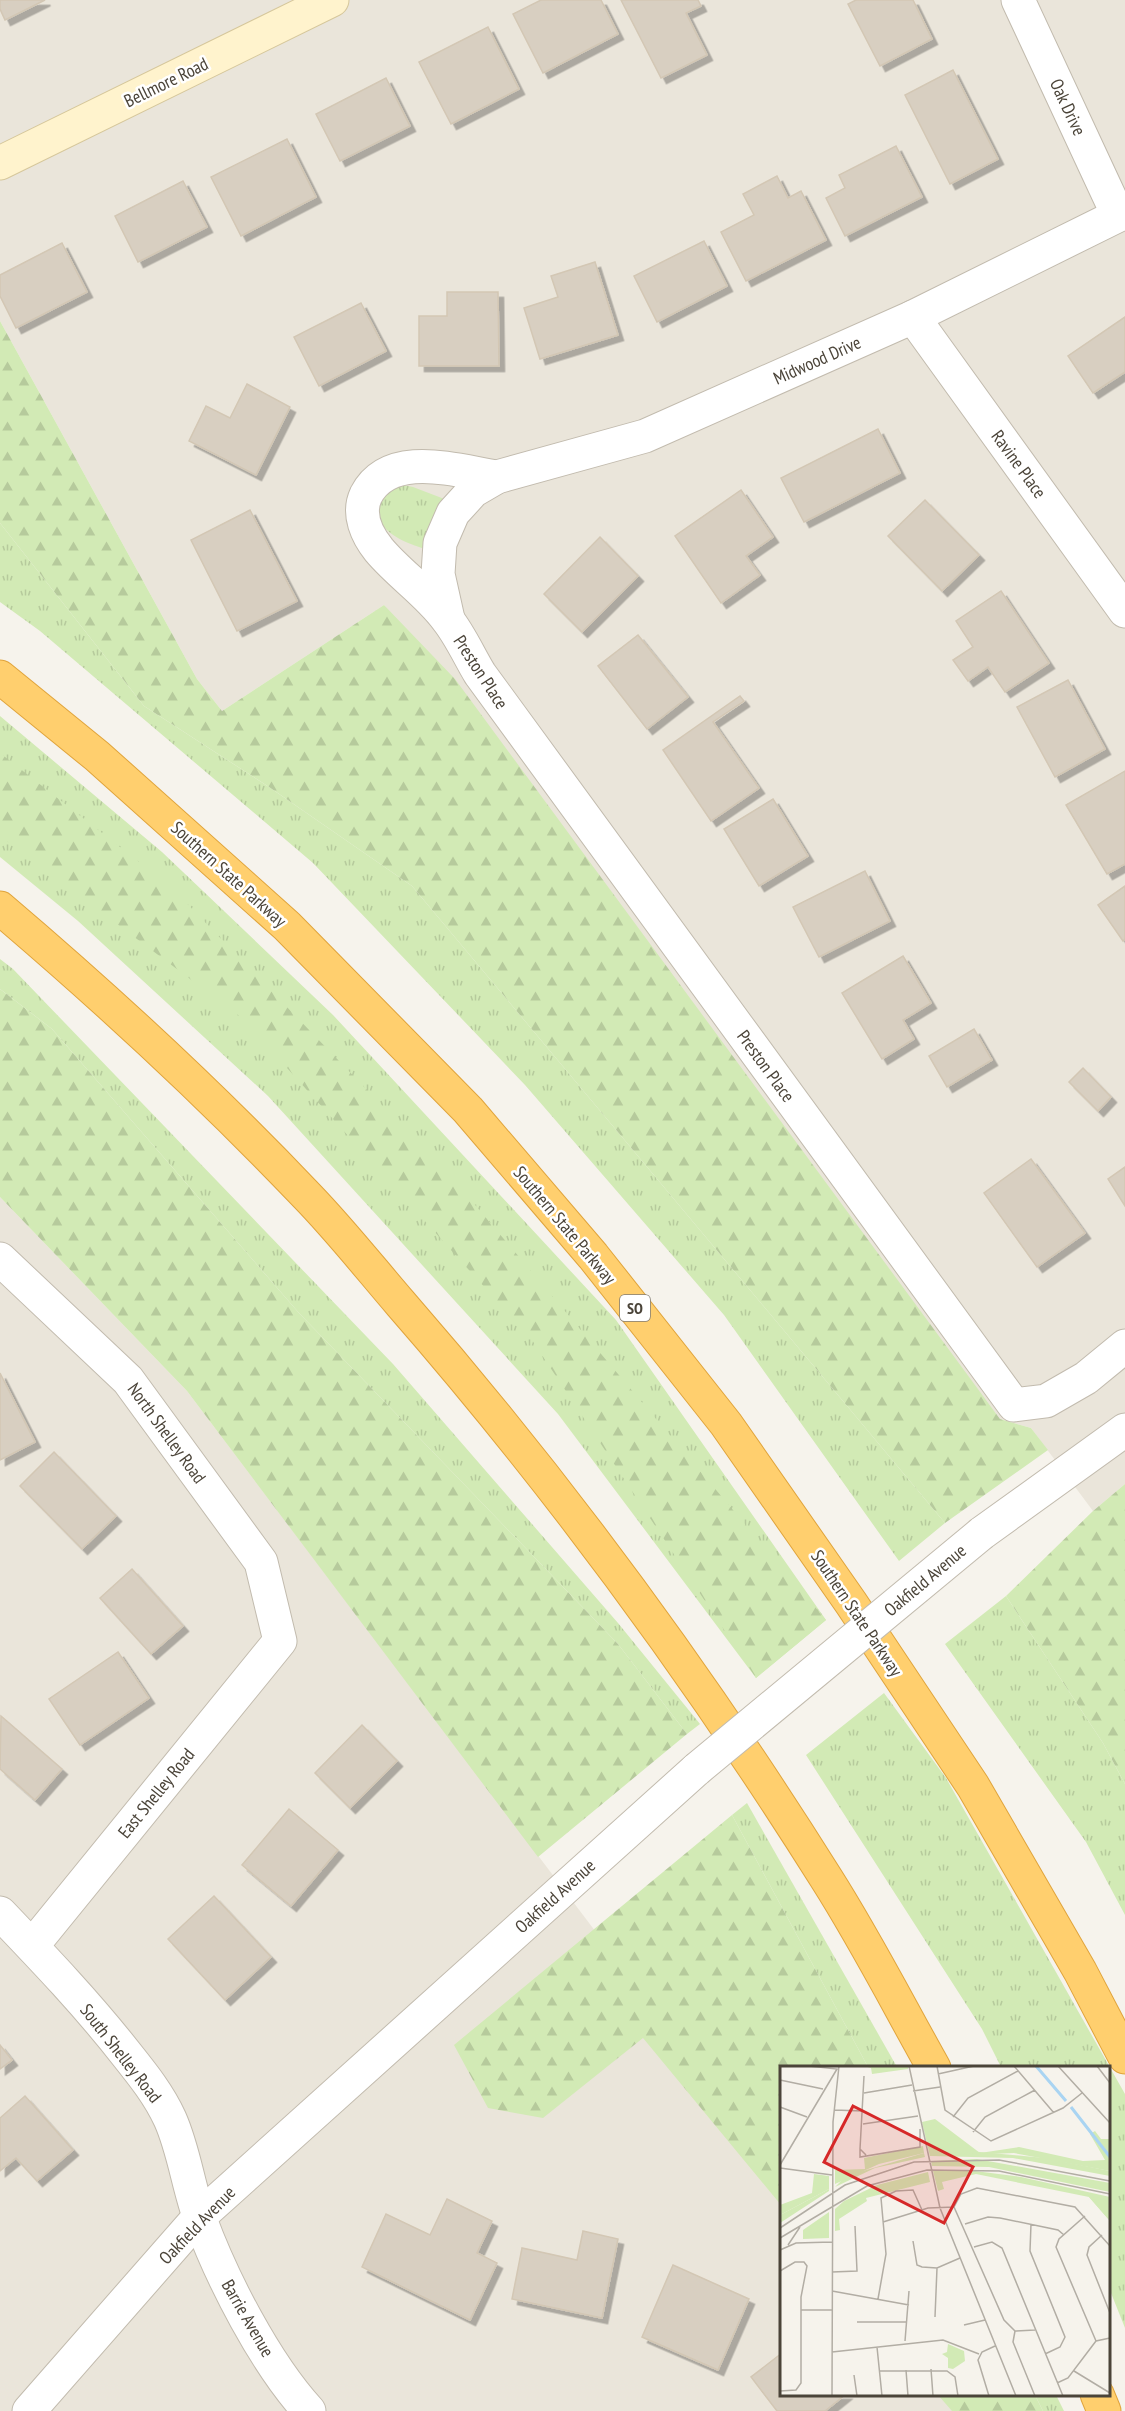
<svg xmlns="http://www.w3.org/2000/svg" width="1125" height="2411" viewBox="0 0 1125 2411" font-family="'PT Sans Narrow',sans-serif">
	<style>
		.residential { fill: #eae5da }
		.grass { fill: url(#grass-tufts) }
		.forest { fill: url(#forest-firs) }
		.building { fill: #d8cfc1; stroke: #d3c7b4; stroke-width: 1.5; filter: url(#shadow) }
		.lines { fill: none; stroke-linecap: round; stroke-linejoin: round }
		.street-casing { stroke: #c2bbae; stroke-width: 35 }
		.secondary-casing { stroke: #d6c79b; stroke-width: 35 }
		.highway-casing { stroke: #e0a43c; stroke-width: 35 }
		.street { stroke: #fff; stroke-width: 33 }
		.secondary { stroke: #fff3cd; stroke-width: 33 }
		.highway { stroke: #ffcf6e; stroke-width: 33 }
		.street-bridge-casing { stroke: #c2bbae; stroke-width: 35; stroke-linecap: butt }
		.street-bridge { stroke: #fff; stroke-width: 33 }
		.labels { text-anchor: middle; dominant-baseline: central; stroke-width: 5; stroke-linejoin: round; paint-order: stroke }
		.shield { fill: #fff; stroke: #817c74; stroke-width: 1.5 }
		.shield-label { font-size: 16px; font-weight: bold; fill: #4b4439 }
		.street-label { font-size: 18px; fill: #4b4439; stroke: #fff }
		.inset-river { fill: none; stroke: #a9d4f2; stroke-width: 3 }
		.inset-road { fill: none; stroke: #b2ada4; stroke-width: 1.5 }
		.view { fill: #d62828; fill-opacity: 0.15; stroke: #d62828; stroke-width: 3 }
		.inset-edge { fill: none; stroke: #4b4439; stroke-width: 3 }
	</style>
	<defs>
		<pattern id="grass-tufts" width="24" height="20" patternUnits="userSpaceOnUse" patternTransform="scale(1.5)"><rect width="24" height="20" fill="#d2eab5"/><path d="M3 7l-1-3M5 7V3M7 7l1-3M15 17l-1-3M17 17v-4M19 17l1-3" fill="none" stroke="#b6ca9c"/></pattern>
		<pattern id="forest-firs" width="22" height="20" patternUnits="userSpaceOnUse" patternTransform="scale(1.5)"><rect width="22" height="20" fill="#d2eab5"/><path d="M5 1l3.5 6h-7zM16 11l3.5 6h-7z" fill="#b6ca9c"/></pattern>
		<filter id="shadow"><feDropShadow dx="5.5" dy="5.5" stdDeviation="0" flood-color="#0004"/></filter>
	</defs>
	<rect width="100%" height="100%" fill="#f6f3ec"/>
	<g class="residential">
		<path d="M 0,0 L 1125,0 L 1125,1484 L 1093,1511 L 1031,1428 L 1000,1419 L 384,605 L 222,711 L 197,679 L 0,321 Z"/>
		<path d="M 0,1197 L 187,1391 L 781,2177 L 782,2394 L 947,2395 L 959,2411 L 0,2411 Z"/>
	</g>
	<g class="grass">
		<path d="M 403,485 L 413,487 L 447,500 L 425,549 C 406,543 368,529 381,502 C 386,493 392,488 403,485 Z"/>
		<path d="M 0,523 L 144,706 L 269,787 L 412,886 L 945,1523 L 899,1561 L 724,1315 L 525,1085 L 313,863 L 40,631 L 0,602 Z"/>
		<path d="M 0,716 L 162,852 L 333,1015 L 616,1320 L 826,1620 L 756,1678 L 558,1414 L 268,1096 L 78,921 L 0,857 Z"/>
		<path d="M 0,959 L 13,969 L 393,1364 L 618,1623 L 700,1724 L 687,1734 L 618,1644 L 299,1313 L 52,1029 L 0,989 Z"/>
		<path d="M 1006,1596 L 1103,1743 L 1125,1784 L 1125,1915 L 1086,1842 L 945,1644 Z"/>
		<path d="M 884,1693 L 946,1778 L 1125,2094 L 1125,2328 L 1109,2288 L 1108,2068 L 1001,2067 L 982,2029 L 806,1755 Z"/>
		<path d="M 747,1803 L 897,2067 L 868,2067 L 732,1815 Z"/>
		<path d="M 1035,2395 L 1056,2395 L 1064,2411 L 1043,2411 Z"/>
	</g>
	<g class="forest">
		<path d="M 0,321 L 197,679 L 222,711 L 384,605 L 455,679 L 1000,1419 L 1031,1428 L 1048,1450 L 945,1523 L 412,886 L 269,787 L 144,706 L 0,523 Z"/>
		<path d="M 0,753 L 171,887 L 454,1180 L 826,1620 L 756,1678 L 532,1340 L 242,1018 L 0,836 Z"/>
		<path d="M 0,989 L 52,1029 L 299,1313 L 618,1644 L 687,1734 L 538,1857 L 187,1391 L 0,1197 Z"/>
		<path d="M 1125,1484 L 1125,1784 L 1103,1743 L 1006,1596 L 1093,1511 Z"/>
		<path d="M 732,1815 L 868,2067 L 782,2068 L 781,2205 L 643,2038 L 543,2118 L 488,2108 L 454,2045 Z"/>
		<path d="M 938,2395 L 1035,2395 L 1043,2411 L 952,2411 Z"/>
	</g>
	<g class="building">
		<path d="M 0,0 L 45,0 L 5,20 L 0,9 Z"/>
		<path d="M 541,0 L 601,0 L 618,34 L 543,73 L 513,14 Z"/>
		<path d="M 621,0 L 698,0 L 701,6 L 686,13 L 707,55 L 661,78 Z"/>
		<path d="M 856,0 L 913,0 L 932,39 L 880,66 L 848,4 Z"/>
		<path d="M 488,27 L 519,89 L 451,124 L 419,62 Z"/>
		<path d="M 953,70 L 998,159 L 950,184 L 905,95 Z"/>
		<path d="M 386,78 L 410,126 L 340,161 L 316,114 Z"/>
		<path d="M 287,139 L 316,197 L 241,236 L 211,177 Z"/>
		<path d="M 896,146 L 922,197 L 845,236 L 826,198 L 845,188 L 839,175 Z"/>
		<path d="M 777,176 L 788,198 L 801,191 L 826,240 L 746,281 L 721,232 L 754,215 L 743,194 Z"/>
		<path d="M 183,181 L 207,227 L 138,262 L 115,216 Z"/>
		<path d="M 704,241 L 727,286 L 657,322 L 634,276 Z"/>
		<path d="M 62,243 L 87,292 L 16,328 L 0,296 L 0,275 Z"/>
		<path d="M 595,262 L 618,335 L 540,359 L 524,308 L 558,297 L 551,276 Z"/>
		<path d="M 447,292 L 498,292 L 499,366 L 419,366 L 419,316 L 447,316 Z"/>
		<path d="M 361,303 L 386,351 L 319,386 L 294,337 Z"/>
		<path d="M 1125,317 L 1125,372 L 1093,393 L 1068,356 Z"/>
		<path d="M 247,384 L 290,407 L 256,475 L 189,441 L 206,406 L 230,418 Z"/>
		<path d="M 878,429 L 900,473 L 804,522 L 781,478 Z"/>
		<path d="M 741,490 L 773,537 L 746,556 L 760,575 L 721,603 L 675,536 Z"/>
		<path d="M 925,500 L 979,555 L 942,591 L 888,536 Z"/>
		<path d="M 250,510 L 297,601 L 237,631 L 191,540 Z"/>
		<path d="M 600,537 L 638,576 L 582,632 L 544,594 Z"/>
		<path d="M 1001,591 L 1049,663 L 1005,692 L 988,667 L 968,681 L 953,660 L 973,647 L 956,621 Z"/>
		<path d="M 638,635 L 688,697 L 647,729 L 598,666 Z"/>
		<path d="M 1068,680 L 1105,749 L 1055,777 L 1017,707 Z"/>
		<path d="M 740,696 L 744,701 L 713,722 L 759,788 L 711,821 L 663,750 Z"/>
		<path d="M 1125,771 L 1125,864 L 1107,874 L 1066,805 Z"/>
		<path d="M 773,799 L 808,856 L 759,886 L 724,829 Z"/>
		<path d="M 865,871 L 890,921 L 819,957 L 793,907 Z"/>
		<path d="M 1125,886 L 1125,939 L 1123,941 L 1098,905 Z"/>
		<path d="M 903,956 L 931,1003 L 903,1020 L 914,1039 L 882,1059 L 842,993 Z"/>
		<path d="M 974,1029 L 992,1060 L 947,1087 L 929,1056 Z"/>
		<path d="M 1083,1068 L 1111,1097 L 1098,1111 L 1069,1082 Z"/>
		<path d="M 1031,1159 L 1085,1233 L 1037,1267 L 984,1193 Z"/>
		<path d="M 1125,1167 L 1125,1206 L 1108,1179 Z"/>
		<path d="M 0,1373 L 35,1442 L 0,1460 Z"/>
		<path d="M 54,1452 L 116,1516 L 82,1549 L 20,1486 Z"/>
		<path d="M 132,1569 L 183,1626 L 151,1654 L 100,1598 Z"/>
		<path d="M 118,1652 L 149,1698 L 80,1745 L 49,1699 Z"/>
		<path d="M 1,1716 L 62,1769 L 35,1800 L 0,1769 Z"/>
		<path d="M 362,1725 L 397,1761 L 350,1808 L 315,1773 Z"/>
		<path d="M 289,1809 L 338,1850 L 291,1906 L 242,1865 Z"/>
		<path d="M 214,1896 L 271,1957 L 225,2000 L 168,1939 Z"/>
		<path d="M 0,2045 L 12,2060 L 0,2069 Z"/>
		<path d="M 25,2096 L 73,2150 L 37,2181 L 16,2158 L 0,2171 L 0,2118 Z"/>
		<path d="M 447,2199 L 492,2221 L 477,2253 L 497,2263 L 470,2320 L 362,2267 L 386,2214 L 430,2235 Z"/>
		<path d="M 583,2231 L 618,2239 L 602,2318 L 512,2299 L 522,2248 L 577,2260 Z"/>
		<path d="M 673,2265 L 749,2299 L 718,2370 L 642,2337 Z"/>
		<path d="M 782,2353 L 782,2394 L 846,2394 L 825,2411 L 777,2411 L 751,2377 Z"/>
	</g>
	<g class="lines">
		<g class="street-casing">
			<g id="street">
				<path d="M 1018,0 L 1118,215"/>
				<path d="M 913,317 L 1125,611"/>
				<path d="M 497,477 C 457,471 390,449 366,495 C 357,514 367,535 379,550 C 400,575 428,593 447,619 C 460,635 469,656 480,674 L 1014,1405 L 1046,1401 L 1086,1378 L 1125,1346"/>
				<path d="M 448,619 L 438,574 L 440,543 L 453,513 L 473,491 L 497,477 L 645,436 L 913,317 L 1125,212"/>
				<path d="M 0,1259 L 128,1380 L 261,1562 L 280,1641 L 32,1946"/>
				<path d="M 982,1533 L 1125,1430"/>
				<path d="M 0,1913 C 44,1959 88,2005 127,2055 C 143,2075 159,2095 170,2119 C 184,2150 188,2186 200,2219 C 222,2279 265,2363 309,2411"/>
				<path d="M 29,2411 L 199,2217 L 697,1769"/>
			</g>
		</g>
		<g class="secondary-casing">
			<path id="secondary" d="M 0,163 L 332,0"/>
		</g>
		<g class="highway-casing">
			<g id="highway">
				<path d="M 0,677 L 97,756 L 287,926 L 468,1110 L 593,1256 L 726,1424 L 851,1603 L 973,1786 L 1080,1971 L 1125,2057"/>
				<path d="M 0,908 C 107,999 210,1094 307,1196 C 340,1230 370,1268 401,1304 C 558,1484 699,1676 826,1878 C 865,1939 898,2004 934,2068"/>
				<path d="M 1097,2394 L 1104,2411"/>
			</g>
		</g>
		<use href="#street" class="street"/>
		<use href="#secondary" class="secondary"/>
		<use href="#highway" class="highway"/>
		<g class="street-bridge-casing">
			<path id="street-bridge" d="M 697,1769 L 982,1533"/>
		</g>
		<use href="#street-bridge" class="street-bridge"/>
	</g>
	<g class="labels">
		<rect class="shield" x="620" y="1295" width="30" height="26" rx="4.5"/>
		<g class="shield-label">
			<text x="635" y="1308">SO</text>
		</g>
		<g class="street-label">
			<text transform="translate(166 82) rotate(-26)">Bellmore Road</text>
			<text transform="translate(1068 107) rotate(65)">Oak Drive</text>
			<text transform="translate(817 360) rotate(-24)">Midwood Drive</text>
			<text transform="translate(1019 464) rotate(54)">Ravine Place</text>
			<text transform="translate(481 672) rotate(57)">Preston Place</text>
			<text transform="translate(229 874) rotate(42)">Southern State Parkway</text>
			<text transform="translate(766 1066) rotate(54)">Preston Place</text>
			<text transform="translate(565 1225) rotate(50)">Southern State Parkway</text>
			<text transform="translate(167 1433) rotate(54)">North Shelley Road</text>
			<text transform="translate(925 1580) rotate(-40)">Oakfield Avenue</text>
			<text transform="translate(857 1613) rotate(56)">Southern State Parkway</text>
			<text transform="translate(156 1793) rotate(-51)">East Shelley Road</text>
			<text transform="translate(555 1896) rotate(-42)">Oakfield Avenue</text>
			<text transform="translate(121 2053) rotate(52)">South Shelley Road</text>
			<text transform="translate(197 2225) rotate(-46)">Oakfield Avenue</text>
			<text transform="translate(248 2318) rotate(60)">Barrie Avenue</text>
		</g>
	</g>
	<g transform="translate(780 2066)">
		<rect width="330" height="330" fill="#f6f3ec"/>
		<path d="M 189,85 L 265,92 L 330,105 L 330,110 L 233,92 L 150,90 L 149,86 ZM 144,87 L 145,91 L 95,102 L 55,121 L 66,110 ZM 197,93 L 330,117 L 330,126 L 209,101 L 152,100 L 151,95 ZM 49,123 L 49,125 L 0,157 L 0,149 Z" fill="#d2eab5"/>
		<path d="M 84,0 L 128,0 L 128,3 L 92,8 L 91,2 ZM 155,53 L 200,87 L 239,81 L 303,95 L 325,94 L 310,68 L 315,65 L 321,73 L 330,73 L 330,105 L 234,87 L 209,88 L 149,86 L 142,56 ZM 143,80 L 144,87 L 99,98 L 55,118 L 55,104 L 85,103 L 84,92 ZM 221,98 L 330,118 L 330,122 L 238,103 ZM 153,105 L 195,105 L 241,111 L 330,131 L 330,155 L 309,131 L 196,108 L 162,116 L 164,123 L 158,125 ZM 148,106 L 150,116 L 86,132 L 87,135 L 59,153 L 60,164 L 55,165 L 55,143 L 64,135 L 97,119 ZM 34,108 L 49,110 L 49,123 L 0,149 L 0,139 L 32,127 ZM 49,146 L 49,172 L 23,173 L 23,164 ZM 168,278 L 184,285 L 185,295 L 173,303 L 168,302 L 168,292 L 162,288 L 167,286 Z" fill="#d2eab5"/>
		<path d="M 310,131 L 330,133 L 330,155 L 309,131 Z" fill="#d2eab5"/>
		<path class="inset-river" d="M 256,0 L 286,35M 291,41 L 330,91"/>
		<path class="inset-road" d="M 129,0 L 160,142 L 236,330M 157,0 L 165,44 L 211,75 L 283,42 L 302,27M 234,0 L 274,47M 278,0 L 330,57M 317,0 L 330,17M 158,8 L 194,0M 84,10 L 80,83 L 86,89M 0,14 L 43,23M 133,25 L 160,21M 84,27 L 132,19M 0,41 L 27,51M 54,44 L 83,45M 173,51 L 188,32 L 238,5M 83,58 L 138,50M 193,66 L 205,51 L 255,24M 80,83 L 80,91 L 140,81 L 140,63M 0,99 L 57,3 L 29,0M 0,102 L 52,109M 174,141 L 181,128 L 197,122 L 295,141 L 330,180M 305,150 L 279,173 L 276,181 L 316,275M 103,156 L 148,142 L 174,141 L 224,254 L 235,265 L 255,264M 185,158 L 208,151 L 220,152 L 278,164 L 284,169M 251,158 L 250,185 L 285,271 L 280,281 L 265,288M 0,162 L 65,119 L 134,96 L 219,94 L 330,115M 322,169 L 309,181 L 307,189 L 330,247M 0,172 L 87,120 L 147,104 L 219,105 L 330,128M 133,175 L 137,199 L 142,201 L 157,202 L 180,192M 8,179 L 20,161M 194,181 L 212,176 L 222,182 L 283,330M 0,184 L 16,177 L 52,176M 0,205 L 15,196 L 24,196 L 27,200 L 21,231 L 21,317 L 16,324 L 0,325M 52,206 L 77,205 L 75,160M 52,225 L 129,239M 98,233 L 106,188 L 101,132 L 116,125 L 133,124 L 142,144M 21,244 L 52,244M 155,251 L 157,202M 77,256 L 127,256M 184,259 L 205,254M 235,265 L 233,276 L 255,330M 125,275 L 129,225M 97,281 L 102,330M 52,286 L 163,274 L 199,288M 151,303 L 153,330M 126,304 L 128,330M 99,305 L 167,305 L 175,311 L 178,330M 294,305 L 330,327M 74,309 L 77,330M 277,317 L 288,312 L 316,275 L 330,272M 52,330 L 53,56 L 59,0M 209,330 L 198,294 L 202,286 L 215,280"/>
		<path class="view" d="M 73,40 L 193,101 L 164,157 L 44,96 Z"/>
		<rect width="330" height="330" class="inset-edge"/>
	</g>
</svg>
